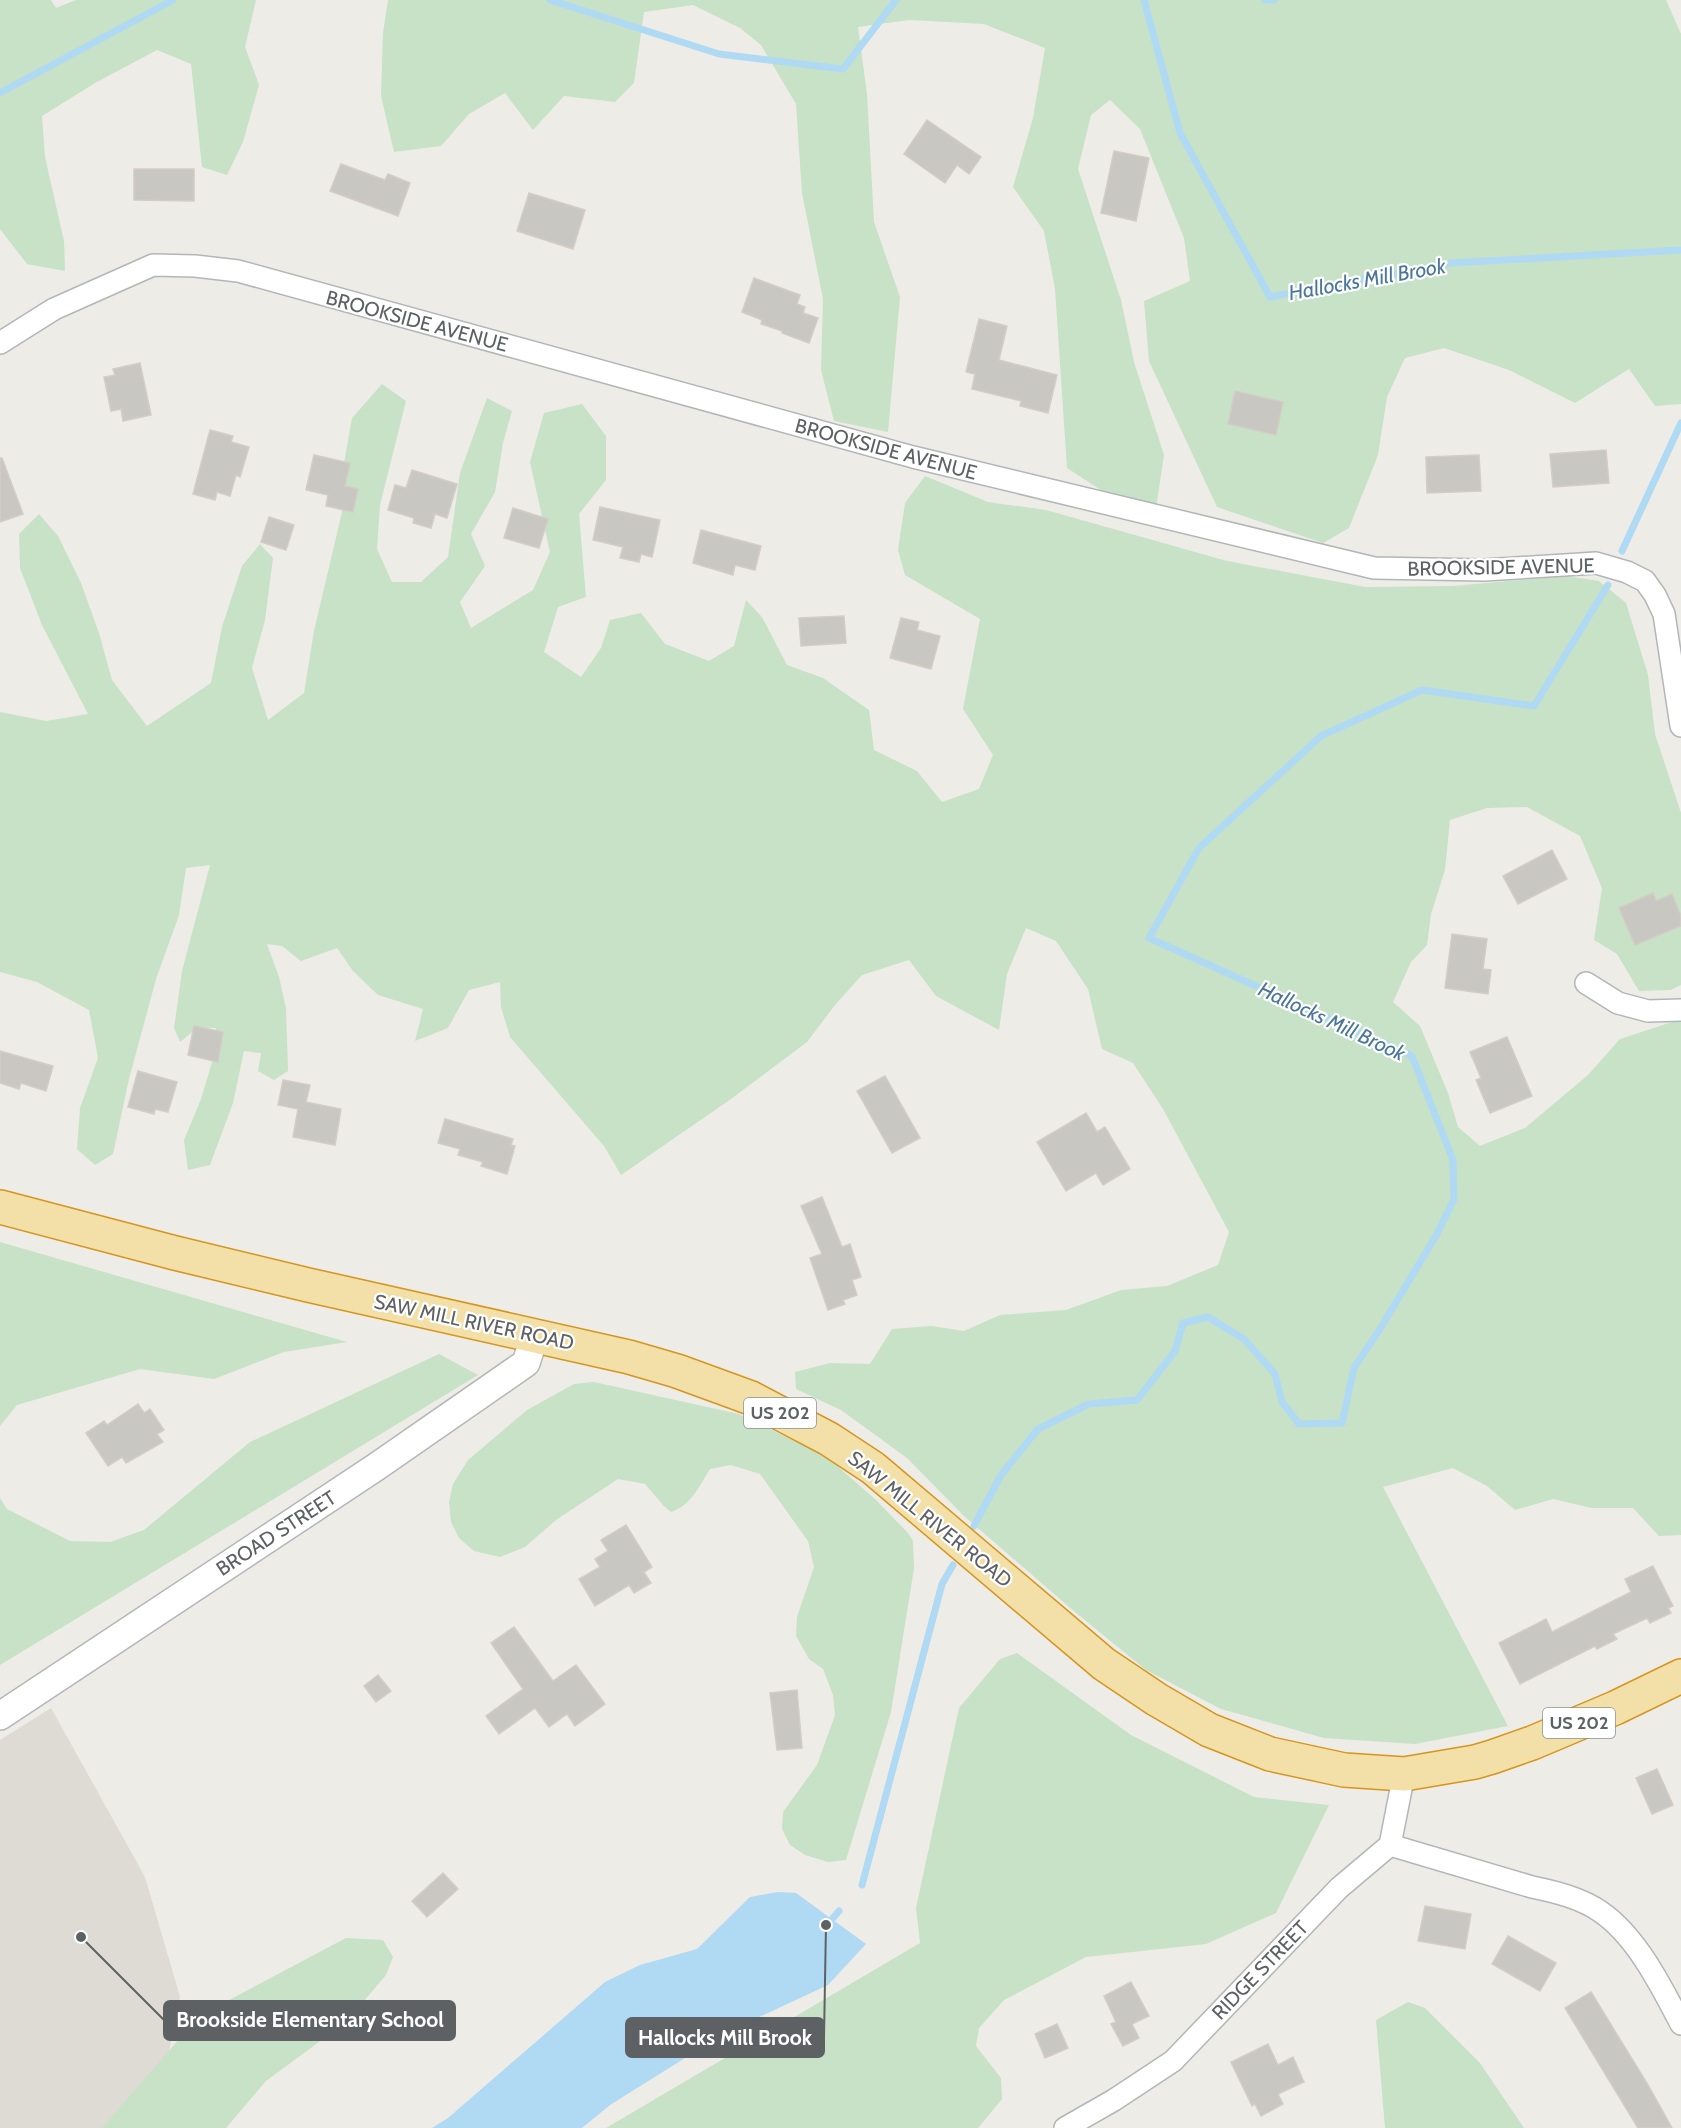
<svg xmlns="http://www.w3.org/2000/svg" width="1681" height="2128" viewBox="0 0 1681 2128" font-family="Cabin,sans-serif">
	<style>
		.education { fill: #dedbd5 }
		.green { fill: #c7e2c6 }
		.water { fill: #b0d9f4 }
		.lines { fill: none; stroke-linecap: round; stroke-linejoin: round }
		.stream { stroke: #b0d9f4; stroke-width: 7 }
		.building { fill: #c9c7c2; stroke: #d2cdc5; stroke-width: 1.5 }
		.minor-casing { stroke: #b3b6b9; stroke-width: 24 }
		.tertiary-casing { stroke: #b3b6b9; stroke-width: 30 }
		.trunk-casing { stroke: #d6951e; stroke-width: 36 }
		.minor { stroke: #fff; stroke-width: 21 }
		.tertiary { stroke: #fff; stroke-width: 27 }
		.trunk { stroke: #f2e0a8; stroke-width: 33 }
		.labels { text-anchor: middle; dominant-baseline: central; stroke-width: 4.5; stroke-linejoin: round; paint-order: stroke }
		.shield { fill: #fff; stroke: #8e9092; stroke-width: 1.5 }
		.shield-label { font-size: 18px; font-weight: bold; fill: #5e6164 }
		.street-label { font-size: 20px; fill: #5e6164; stroke: #fff }
		.water-label { font-size: 21px; font-style: italic; fill: #4b769c; stroke: #fff }
		.leader { fill: none; stroke: #5e6164; stroke-width: 2 }
		.callout-dot { fill: #5e6164; stroke: #fff; stroke-width: 2 }
		.callout { fill: #5e6164; stroke: #5e6164; stroke-width: 2 }
		.callout-label { font-size: 21px; text-anchor: middle; font-weight: bold; fill: #fff }
	</style>
	<rect width="100%" height="100%" fill="#eeece6"/>
	<path class="education" d="M 51,1708 L 145,1877 L 180,1997 L 162,2085 L 143,2128 L 0,2128 L 0,1740 Z"/>
	<g class="green">
		<path d="M 0,0 L 51,0 L 56,8 L 76,0 L 256,0 L 245,47 L 259,85 L 243,142 L 227,175 L 202,167 L 191,64 L 157,50 L 95,83 L 42,116 L 45,157 L 64,241 L 65,271 L 27,264 L 0,229 Z"/>
		<path d="M 388,0 L 1666,0 L 1681,34 L 1681,404 L 1655,406 L 1629,369 L 1575,403 L 1509,370 L 1444,348 L 1405,358 L 1387,397 L 1378,455 L 1349,528 L 1323,543 L 1217,507 L 1149,361 L 1144,301 L 1190,281 L 1184,238 L 1140,129 L 1110,100 L 1091,115 L 1078,169 L 1121,300 L 1134,362 L 1164,455 L 1156,508 L 1107,494 L 1067,468 L 1055,289 L 1044,231 L 1013,187 L 1033,118 L 1045,48 L 984,24 L 909,20 L 858,27 L 867,94 L 874,222 L 900,297 L 888,432 L 834,421 L 821,370 L 823,299 L 802,193 L 796,104 L 761,45 L 740,28 L 693,5 L 644,12 L 634,83 L 615,102 L 564,96 L 533,130 L 505,93 L 469,114 L 441,146 L 394,152 L 381,96 L 383,33 Z"/>
		<path d="M 382,384 L 406,401 L 380,505 L 377,549 L 392,582 L 421,582 L 448,557 L 460,473 L 487,398 L 512,411 L 503,443 L 495,492 L 471,534 L 485,566 L 460,602 L 471,628 L 533,590 L 550,552 L 530,462 L 544,413 L 582,404 L 606,436 L 606,480 L 579,514 L 586,597 L 558,607 L 544,652 L 581,677 L 601,648 L 610,620 L 641,613 L 665,644 L 709,661 L 734,646 L 746,600 L 762,617 L 787,665 L 823,678 L 869,710 L 874,750 L 917,771 L 942,802 L 979,789 L 993,755 L 963,709 L 980,619 L 905,575 L 898,550 L 905,503 L 925,476 L 988,502 L 1046,510 L 1227,561 L 1365,587 L 1453,586 L 1565,576 L 1599,581 L 1626,603 L 1648,675 L 1655,734 L 1681,813 L 1681,985 L 1671,990 L 1639,991 L 1617,954 L 1594,940 L 1602,888 L 1580,836 L 1527,807 L 1487,808 L 1450,820 L 1445,870 L 1431,914 L 1427,945 L 1411,962 L 1393,1002 L 1420,1026 L 1448,1093 L 1458,1127 L 1480,1146 L 1525,1128 L 1588,1075 L 1620,1039 L 1681,1019 L 1681,1535 L 1659,1536 L 1633,1508 L 1592,1508 L 1553,1499 L 1515,1510 L 1487,1486 L 1453,1468 L 1383,1487 L 1508,1726 L 1415,1744 L 1324,1738 L 1221,1709 L 1146,1670 L 1075,1612 L 964,1516 L 907,1458 L 841,1410 L 796,1389 L 795,1372 L 830,1363 L 870,1364 L 892,1329 L 931,1326 L 964,1331 L 1000,1315 L 1066,1310 L 1121,1290 L 1167,1286 L 1218,1265 L 1229,1232 L 1163,1109 L 1133,1063 L 1102,1049 L 1088,989 L 1056,941 L 1026,928 L 1007,974 L 999,1030 L 936,996 L 909,960 L 862,975 L 835,1005 L 807,1042 L 731,1099 L 621,1175 L 604,1146 L 510,1037 L 501,1007 L 500,982 L 469,990 L 448,1028 L 415,1041 L 423,1009 L 378,995 L 353,971 L 337,948 L 301,961 L 282,946 L 267,944 L 279,977 L 286,1008 L 288,1071 L 274,1080 L 258,1071 L 261,1053 L 244,1051 L 233,1103 L 210,1165 L 188,1170 L 184,1140 L 201,1099 L 213,1059 L 216,1028 L 197,1028 L 180,1042 L 174,1028 L 182,971 L 210,865 L 186,868 L 179,915 L 156,979 L 129,1079 L 113,1154 L 95,1165 L 77,1149 L 80,1108 L 98,1058 L 89,1010 L 37,982 L 0,972 L 0,712 L 46,721 L 88,714 L 42,625 L 20,568 L 19,534 L 39,514 L 58,536 L 81,583 L 99,633 L 112,680 L 147,726 L 211,683 L 222,627 L 242,566 L 260,544 L 273,558 L 265,620 L 252,668 L 268,720 L 304,693 L 314,631 L 342,512 L 344,463 L 352,418 Z"/>
		<path d="M 0,1242 L 347,1342 L 284,1352 L 214,1379 L 140,1369 L 17,1405 L 0,1426 Z"/>
		<path d="M 439,1354 L 478,1375 L 0,1665 L 0,1498 L 7,1509 L 70,1541 L 110,1542 L 144,1530 L 250,1442 Z"/>
		<path d="M 594,1382 L 739,1414 L 827,1457 L 876,1500 L 908,1533 L 913,1541 L 914,1568 L 891,1712 L 846,1860 L 828,1862 L 805,1855 L 790,1845 L 782,1829 L 783,1812 L 817,1765 L 835,1715 L 833,1695 L 823,1669 L 809,1659 L 796,1636 L 797,1617 L 814,1567 L 808,1541 L 760,1474 L 731,1465 L 710,1469 C 699,1486 692,1505 671,1512 L 664,1506 L 645,1484 L 618,1479 L 556,1520 L 525,1547 L 500,1557 L 474,1551 L 459,1538 L 451,1522 L 449,1502 L 453,1484 L 468,1460 L 527,1410 L 574,1384 Z"/>
		<path d="M 1017,1653 L 1131,1735 L 1254,1797 L 1329,1805 L 1276,1913 L 1206,1944 L 1086,1957 L 1004,2000 L 979,2028 L 976,2046 L 1001,2078 L 1002,2099 L 978,2128 L 606,2128 L 920,1943 L 916,1908 L 959,1708 L 1000,1659 Z"/>
		<path d="M 346,1938 L 383,1940 L 393,1957 L 386,1975 L 346,2022 L 266,2081 L 226,2128 L 102,2128 L 199,2016 Z"/>
		<path d="M 1408,2002 L 1425,2008 L 1480,2063 L 1524,2128 L 1385,2128 L 1376,2020 Z"/>
	</g>
	<path class="water" d="M 778,1892 L 796,1893 L 866,1944 L 828,1985 L 725,2033 L 610,2105 L 582,2128 L 432,2128 L 448,2118 L 605,1982 L 640,1965 L 697,1949 L 750,1897 Z"/>
	<g class="lines">
		<g class="stream">
			<path d="M 550,0 L 719,54 L 843,69 L 896,0"/>
			<path d="M 1144,0 L 1180,133 L 1270,297 L 1451,263 L 1681,250"/>
			<path d="M 1265,0 L 1274,0"/>
			<path d="M 0,93 L 173,0"/>
			<path d="M 1622,551 L 1681,423"/>
			<path d="M 974,1526 L 1001,1475 L 1038,1429 L 1089,1404 L 1137,1400 L 1175,1351 L 1183,1323 L 1208,1317 L 1244,1339 L 1275,1374 L 1282,1402 L 1299,1424 L 1342,1423 L 1354,1368 L 1380,1329 L 1437,1234 L 1454,1199 L 1453,1160 L 1412,1056 L 1149,938 L 1199,848 L 1321,736 L 1422,690 L 1534,706 L 1608,585"/>
			<path d="M 862,1885 L 942,1584 L 953,1565"/>
			<path d="M 826,1926 L 839,1911"/>
		</g>
	</g>
	<g class="building">
		<path d="M 927,120 L 981,157 L 969,174 L 957,165 L 945,183 L 904,154 Z"/>
		<path d="M 1114,151 L 1149,158 L 1136,221 L 1101,213 Z"/>
		<path d="M 341,164 L 385,180 L 388,174 L 410,183 L 398,216 L 330,191 Z"/>
		<path d="M 134,169 L 194,169 L 194,201 L 134,200 Z"/>
		<path d="M 529,193 L 585,210 L 573,249 L 517,231 Z"/>
		<path d="M 754,278 L 800,295 L 797,304 L 805,307 L 803,313 L 818,318 L 809,343 L 782,333 L 782,331 L 761,324 L 762,320 L 742,312 Z"/>
		<path d="M 979,319 L 1007,326 L 999,360 L 1057,375 L 1048,413 L 1020,406 L 1021,401 L 972,389 L 975,374 L 966,372 Z"/>
		<path d="M 140,363 L 151,415 L 123,421 L 121,409 L 111,411 L 104,377 L 115,375 L 113,369 Z"/>
		<path d="M 1235,391 L 1283,402 L 1276,435 L 1228,424 Z"/>
		<path d="M 210,430 L 233,436 L 231,442 L 249,447 L 240,477 L 236,475 L 230,496 L 217,492 L 215,500 L 193,494 Z"/>
		<path d="M 1606,450 L 1609,483 L 1553,487 L 1550,454 Z"/>
		<path d="M 314,455 L 350,463 L 345,486 L 358,489 L 353,512 L 326,506 L 328,495 L 306,490 Z"/>
		<path d="M 1479,455 L 1481,491 L 1427,493 L 1426,457 Z"/>
		<path d="M 0,458 L 2,458 L 23,514 L 0,522 Z"/>
		<path d="M 412,470 L 457,484 L 447,518 L 435,514 L 431,528 L 413,523 L 414,518 L 388,510 L 395,485 L 406,488 Z"/>
		<path d="M 600,507 L 660,520 L 652,557 L 641,554 L 639,562 L 620,558 L 623,547 L 593,540 Z"/>
		<path d="M 513,508 L 548,519 L 539,548 L 504,538 Z"/>
		<path d="M 269,517 L 294,525 L 286,550 L 261,542 Z"/>
		<path d="M 701,530 L 761,546 L 755,570 L 735,565 L 733,575 L 693,563 Z"/>
		<path d="M 844,616 L 846,643 L 801,646 L 799,618 Z"/>
		<path d="M 901,618 L 919,622 L 917,630 L 940,636 L 931,669 L 890,658 Z"/>
		<path d="M 1552,850 L 1567,879 L 1518,904 L 1503,876 Z"/>
		<path d="M 1653,893 L 1656,901 L 1672,894 L 1681,916 L 1681,926 L 1635,945 L 1619,908 Z"/>
		<path d="M 1452,934 L 1487,939 L 1483,969 L 1491,970 L 1488,994 L 1445,988 Z"/>
		<path d="M 194,1026 L 223,1032 L 218,1062 L 188,1055 Z"/>
		<path d="M 1507,1037 L 1532,1096 L 1490,1113 L 1476,1080 L 1481,1078 L 1470,1052 Z"/>
		<path d="M 0,1051 L 53,1066 L 46,1091 L 21,1083 L 19,1089 L 0,1083 Z"/>
		<path d="M 138,1071 L 177,1082 L 168,1112 L 155,1109 L 154,1114 L 128,1107 Z"/>
		<path d="M 885,1076 L 920,1138 L 892,1153 L 857,1091 Z"/>
		<path d="M 283,1080 L 310,1085 L 306,1102 L 341,1109 L 335,1145 L 293,1137 L 298,1109 L 278,1105 Z"/>
		<path d="M 1086,1113 L 1097,1132 L 1105,1127 L 1130,1169 L 1103,1185 L 1096,1173 L 1066,1191 L 1037,1142 Z"/>
		<path d="M 445,1119 L 513,1139 L 511,1145 L 515,1146 L 507,1174 L 481,1166 L 483,1162 L 458,1155 L 460,1149 L 438,1143 Z"/>
		<path d="M 822,1197 L 842,1247 L 850,1244 L 861,1277 L 852,1280 L 857,1295 L 843,1300 L 845,1304 L 828,1310 L 810,1258 L 822,1254 L 801,1206 Z"/>
		<path d="M 138,1404 L 144,1413 L 150,1409 L 164,1430 L 157,1434 L 163,1442 L 126,1463 L 122,1457 L 108,1466 L 86,1433 L 104,1421 L 107,1425 Z"/>
		<path d="M 626,1525 L 652,1567 L 644,1572 L 651,1583 L 634,1593 L 629,1585 L 595,1606 L 579,1579 L 600,1567 L 595,1559 L 608,1551 L 601,1540 Z"/>
		<path d="M 1653,1566 L 1673,1606 L 1668,1608 L 1671,1613 L 1650,1623 L 1647,1618 L 1613,1634 L 1617,1639 L 1597,1649 L 1595,1646 L 1520,1684 L 1499,1643 L 1546,1619 L 1552,1632 L 1631,1592 L 1625,1579 Z"/>
		<path d="M 514,1627 L 553,1681 L 576,1665 L 605,1704 L 575,1726 L 567,1714 L 549,1727 L 535,1708 L 499,1734 L 486,1716 L 523,1689 L 491,1643 Z"/>
		<path d="M 378,1675 L 391,1691 L 376,1702 L 364,1686 Z"/>
		<path d="M 797,1690 L 802,1748 L 777,1750 L 770,1693 Z"/>
		<path d="M 1657,1769 L 1673,1805 L 1652,1814 L 1636,1778 Z"/>
		<path d="M 443,1873 L 458,1889 L 427,1917 L 412,1901 Z"/>
		<path d="M 1425,1906 L 1471,1914 L 1465,1949 L 1418,1941 Z"/>
		<path d="M 1508,1936 L 1556,1963 L 1540,1991 L 1492,1964 Z"/>
		<path d="M 1131,1982 L 1149,2016 L 1132,2024 L 1139,2038 L 1123,2046 L 1111,2024 L 1116,2022 L 1104,1996 Z"/>
		<path d="M 1591,1992 L 1648,2085 L 1672,2128 L 1638,2128 L 1565,2008 Z"/>
		<path d="M 1057,2024 L 1068,2048 L 1045,2058 L 1035,2034 Z"/>
		<path d="M 1268,2044 L 1278,2065 L 1293,2057 L 1304,2082 L 1278,2094 L 1283,2104 L 1261,2116 L 1255,2104 L 1252,2106 L 1231,2062 Z"/>
	</g>
	<g class="lines">
		<g class="minor-casing">
			<g id="minor">
				<path d="M 0,343 L 54,309 L 153,265 L 195,266 L 238,271 L 913,457 L 1374,568 L 1484,570 L 1596,563 L 1627,572 L 1645,581 L 1655,595 L 1664,614 L 1681,726"/>
				<path d="M 1586,983 L 1618,1003 L 1648,1011 L 1681,1010"/>
				<path d="M 1390,1845 L 1532,1887 C 1556,1892 1581,1898 1601,1912 C 1637,1937 1661,1986 1681,2024"/>
				<path d="M 1065,2128 L 1114,2100 L 1173,2061 L 1339,1888 L 1390,1845 L 1404,1774"/>
			</g>
		</g>
		<g class="tertiary-casing">
			<path id="tertiary" d="M 0,1716 L 376,1467 L 526,1363 L 535,1335"/>
		</g>
		<g class="trunk-casing">
			<path id="trunk" d="M 0,1207 L 175,1253 L 308,1285 L 629,1357 L 677,1371 L 751,1398 L 829,1439 L 873,1468 L 1104,1664 L 1156,1699 L 1209,1730 L 1270,1754 L 1344,1770 L 1404,1774 L 1475,1762 L 1492,1757 L 1532,1743 L 1615,1708 L 1681,1676"/>
		</g>
		<use href="#minor" class="minor"/>
		<use href="#tertiary" class="tertiary"/>
		<use href="#trunk" class="trunk"/>
	</g>
	<g class="labels">
		<g class="shield">
			<rect x="744" y="1398" width="72" height="30" rx="4.5"/>
			<rect x="1543" y="1708" width="72" height="30" rx="4.5"/>
		</g>
		<g class="shield-label">
			<text x="780" y="1413">US 202</text>
			<text x="1579" y="1723">US 202</text>
		</g>
		<g class="street-label">
			<text transform="translate(417 321) rotate(15)">BROOKSIDE AVENUE</text>
			<text transform="translate(886 449) rotate(15)">BROOKSIDE AVENUE</text>
			<text transform="translate(1501 567) rotate(-1)">BROOKSIDE AVENUE</text>
			<text transform="translate(474 1322) rotate(12)">SAW MILL RIVER ROAD</text>
			<text transform="translate(930 1519) rotate(39)">SAW MILL RIVER ROAD</text>
			<text transform="translate(276 1533) rotate(-33)">BROAD STREET</text>
			<text transform="translate(1260 1970) rotate(-46)">RIDGE STREET</text>
		</g>
		<g class="water-label">
			<text transform="translate(1367 279) rotate(-10)">Hallocks Mill Brook</text>
			<text transform="translate(1332 1021) rotate(25)">Hallocks Mill Brook</text>
		</g>
	</g>
	<path class="leader" d="M81 1937L164 2020M826 1925L824 2037"/>
	<g class="callout-dot">
		<circle cx="81" cy="1937" r="6"/>
		<circle cx="826" cy="1925" r="6"/>
	</g>
	<g class="callout">
		<rect x="164" y="2001" width="291" height="39" rx="6"/>
		<rect x="626" y="2018" width="198" height="39" rx="6"/>
	</g>
	<g class="callout-label">
		<text x="310" y="2027">Brookside Elementary School</text>
		<text x="725" y="2045">Hallocks Mill Brook</text>
	</g>
</svg>
